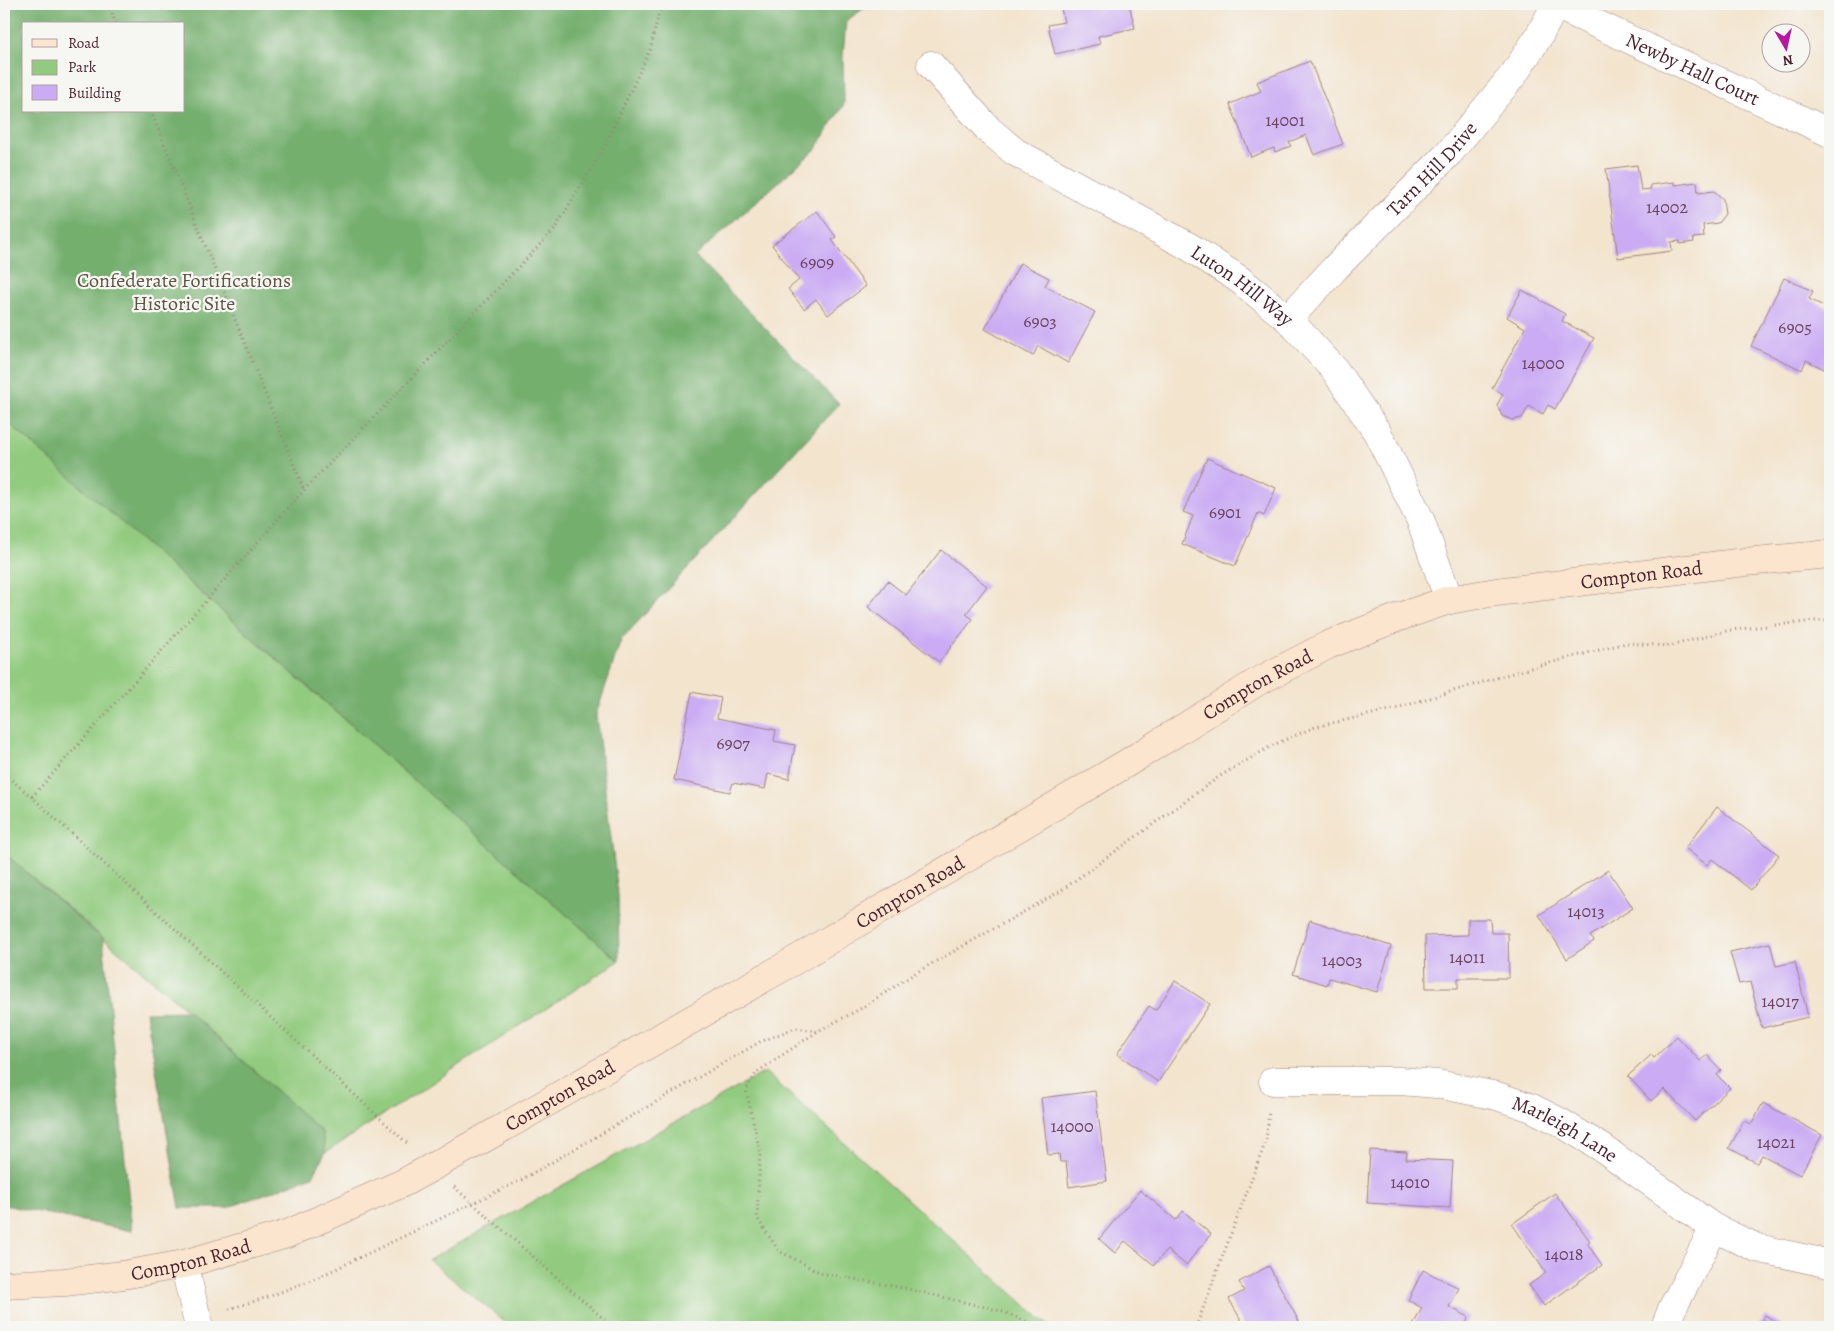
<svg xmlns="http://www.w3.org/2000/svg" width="1834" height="1331" viewBox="0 0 1834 1331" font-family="Alegreya,serif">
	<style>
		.green { fill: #92cb7f; stroke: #6e7555; fill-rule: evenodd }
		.forest { fill: #75af6e; stroke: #60674c; fill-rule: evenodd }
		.building { fill: #cbacf4 }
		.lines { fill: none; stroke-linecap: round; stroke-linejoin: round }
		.street-casing { stroke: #9e827c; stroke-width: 29 }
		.secondary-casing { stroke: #9e827c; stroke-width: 29 }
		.path { stroke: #9e827c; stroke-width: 3; stroke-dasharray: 1 4; stroke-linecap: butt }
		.street { stroke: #fff; stroke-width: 28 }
		.secondary { stroke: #fbe5cf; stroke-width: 28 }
		.labels { text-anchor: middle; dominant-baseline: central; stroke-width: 4.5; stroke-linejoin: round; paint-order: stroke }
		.number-label { font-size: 18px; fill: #6a425d }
		.street-label { font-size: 20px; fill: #4a1f2b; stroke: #f6f6f2 }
		.park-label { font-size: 20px; fill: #605344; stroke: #f6f6f2 }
	</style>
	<rect width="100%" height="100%" fill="#f6f6f2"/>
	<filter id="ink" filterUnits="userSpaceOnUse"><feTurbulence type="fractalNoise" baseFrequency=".02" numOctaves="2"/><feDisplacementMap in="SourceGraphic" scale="10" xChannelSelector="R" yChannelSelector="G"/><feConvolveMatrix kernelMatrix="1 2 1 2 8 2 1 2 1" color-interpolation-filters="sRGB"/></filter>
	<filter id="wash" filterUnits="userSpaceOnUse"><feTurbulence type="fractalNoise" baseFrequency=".0096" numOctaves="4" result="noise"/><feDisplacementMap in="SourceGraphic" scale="20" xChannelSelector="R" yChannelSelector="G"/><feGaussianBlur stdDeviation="1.12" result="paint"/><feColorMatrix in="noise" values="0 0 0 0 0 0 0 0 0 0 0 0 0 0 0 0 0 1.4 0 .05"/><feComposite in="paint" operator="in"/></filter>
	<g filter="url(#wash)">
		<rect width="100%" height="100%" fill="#f3e4ce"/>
		<g class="green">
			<path d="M 4,4 L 355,4 L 167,563 L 619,961 L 325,1153 L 322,1132 L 188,1011 L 4,853 ZM 24,24 L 184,24 L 184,111 L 24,111 Z"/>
			<path d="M 765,1072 L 1050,1327 L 511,1327 L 429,1260 Z"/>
		</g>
		<g class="forest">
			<path d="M 4,4 L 870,4 L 846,21 L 843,56 L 844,104 L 816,149 L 695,256 L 839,404 L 621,640 L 596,715 L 618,895 L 619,961 L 4,419 ZM 24,24 L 184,24 L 184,111 L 24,111 Z"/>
			<path d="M 4,853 L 103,939 L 132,1231 L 4,1205 Z"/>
			<path d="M 188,1011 L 322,1132 L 325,1153 L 313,1176 L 227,1208 L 180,1208 L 146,1012 Z"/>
		</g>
		<g id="blocks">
			<g class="building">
				<path d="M 1060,4 L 1129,4 L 1135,28 L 1098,36 L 1100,44 L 1055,54 L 1048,25 L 1064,22 Z"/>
				<path d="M 1736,4 L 1748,4 L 1737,7 Z"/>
				<path d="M 1310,61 L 1343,144 L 1314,155 L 1306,135 L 1289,142 L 1291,146 L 1275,152 L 1274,148 L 1251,157 L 1230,104 L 1261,91 L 1257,82 Z"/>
				<path d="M 1637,165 L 1641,190 L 1651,189 L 1650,185 L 1675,182 L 1675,185 L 1697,182 L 1698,193 L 1714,191 L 1723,199 L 1725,214 L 1718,223 L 1703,225 L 1704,237 L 1693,238 L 1694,242 L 1680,244 L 1680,241 L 1671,242 L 1672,251 L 1618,258 L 1606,169 Z"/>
				<path d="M 817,211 L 836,237 L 832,240 L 866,286 L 828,315 L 816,299 L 804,309 L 788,289 L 799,280 L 772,245 Z"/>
				<path d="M 1020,263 L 1049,278 L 1045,286 L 1095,312 L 1068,363 L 1038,346 L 1033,356 L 985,329 Z"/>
				<path d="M 1784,278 L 1813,291 L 1809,299 L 1830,309 L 1830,372 L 1806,360 L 1802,370 L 1751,346 Z"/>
				<path d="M 1522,290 L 1565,314 L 1562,321 L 1594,338 L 1555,409 L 1548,405 L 1543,414 L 1529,406 L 1522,418 L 1513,420 L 1502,416 L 1497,405 L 1503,394 L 1492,388 L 1525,328 L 1507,317 Z"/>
				<path d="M 1207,458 L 1276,488 L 1264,516 L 1258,513 L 1235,566 L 1182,544 L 1193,516 L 1183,512 Z"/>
				<path d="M 941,550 L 987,586 L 966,614 L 973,619 L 939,662 L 868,607 L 888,581 L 906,595 Z"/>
				<path d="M 692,692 L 721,698 L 717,718 L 776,730 L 774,741 L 795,745 L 789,779 L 768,774 L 765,789 L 733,783 L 730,792 L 674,780 Z"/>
				<path d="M 1717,807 L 1779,855 L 1751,890 L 1712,859 L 1707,865 L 1685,848 Z"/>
				<path d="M 1608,870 L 1633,908 L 1590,936 L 1594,941 L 1567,959 L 1539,915 Z"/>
				<path d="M 1468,919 L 1490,919 L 1491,933 L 1508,933 L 1509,978 L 1458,978 L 1458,988 L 1426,988 L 1425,936 L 1468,935 Z"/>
				<path d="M 1310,920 L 1391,946 L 1377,992 L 1329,978 L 1327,985 L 1293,974 Z"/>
				<path d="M 1770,943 L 1776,966 L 1795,962 L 1808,1017 L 1762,1028 L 1750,982 L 1739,984 L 1730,952 Z"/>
				<path d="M 1175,981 L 1210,1004 L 1158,1082 L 1117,1054 L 1149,1006 L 1156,1010 Z"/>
				<path d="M 1677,1036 L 1700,1061 L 1707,1055 L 1721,1070 L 1717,1075 L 1730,1088 L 1695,1121 L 1664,1089 L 1651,1101 L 1628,1076 L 1651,1055 L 1654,1058 Z"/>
				<path d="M 1095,1091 L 1107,1181 L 1069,1187 L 1066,1162 L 1060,1162 L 1059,1154 L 1048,1155 L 1041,1098 Z"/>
				<path d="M 1763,1103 L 1822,1135 L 1800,1175 L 1762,1155 L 1757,1163 L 1729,1148 L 1744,1121 L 1751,1124 Z"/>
				<path d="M 1370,1150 L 1407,1152 L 1406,1159 L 1453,1161 L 1450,1208 L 1367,1203 Z"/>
				<path d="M 1140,1190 L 1176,1220 L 1183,1211 L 1211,1234 L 1186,1265 L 1167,1250 L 1154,1265 L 1125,1241 L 1115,1253 L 1099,1239 Z"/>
				<path d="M 1555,1193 L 1590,1241 L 1587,1243 L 1602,1265 L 1544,1306 L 1529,1285 L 1546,1273 L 1512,1224 Z"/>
				<path d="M 1269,1266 L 1302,1327 L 1245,1327 L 1229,1299 L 1244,1291 L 1239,1282 Z"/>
				<path d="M 1423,1270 L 1459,1288 L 1449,1307 L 1469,1317 L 1464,1327 L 1412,1327 L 1422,1308 L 1408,1300 Z"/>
				<path d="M 1765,1315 L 1784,1327 L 1757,1327 Z"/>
			</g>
		</g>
	</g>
	<g filter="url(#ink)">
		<use href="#blocks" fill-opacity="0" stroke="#9e827c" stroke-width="1"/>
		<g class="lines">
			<g class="street-casing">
				<g id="street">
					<path id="s1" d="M 1556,5 L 1830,133"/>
					<path id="s2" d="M 931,65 L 989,130 L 1015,152 L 1188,246 L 1240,280 L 1288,319 L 1334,369 L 1377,432 L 1420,519 L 1449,600"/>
					<path id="s3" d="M 1288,319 L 1336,267 L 1449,153 L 1514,74 L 1539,36 L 1556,4"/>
					<path id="s4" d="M 1273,1081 L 1400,1081 L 1437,1084 L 1497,1096 L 1532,1108 L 1558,1121 L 1604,1149 L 1714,1228 L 1757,1248 L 1830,1264"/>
					<path d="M 184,1264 L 199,1327"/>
					<path d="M 1665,1327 L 1672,1309 L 1714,1228"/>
				</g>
			</g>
			<g class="secondary-casing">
				<g id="secondary">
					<path id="s5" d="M 4,1285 L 65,1282 L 123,1275 L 184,1264 L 287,1234 L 403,1183 L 485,1138 L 792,962 L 1127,763 L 1257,682 L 1328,645 L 1399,617 L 1449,600 L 1496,592 L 1745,562 L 1830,554"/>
				</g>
			</g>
			<g class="path">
				<path d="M 108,4 L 116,24"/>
				<path d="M 151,111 L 304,490"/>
				<path d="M 4,774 L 32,797 L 409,1145"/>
				<path d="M 32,797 L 304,490 L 554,230 L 601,153 L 650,50 L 661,4"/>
				<path d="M 454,1187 L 613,1327"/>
				<path d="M 229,1309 L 268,1297 L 321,1276 L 521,1180 L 760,1042 L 795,1028 L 817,1031"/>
				<path d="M 160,1327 L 166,1325"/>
				<path d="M 1040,1327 L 1001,1311 L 904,1288 L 821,1273 L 779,1251 L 757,1218 L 760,1151 L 746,1090 L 756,1073 L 818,1031 L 860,1009 L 917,972 L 1059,892 L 1220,776 L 1273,745 L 1315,727 L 1394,709 L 1519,671 L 1626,643 L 1670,646 L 1730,630 L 1814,621 L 1830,621"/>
				<path d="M 1196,1327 L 1266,1141 L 1269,1111"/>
			</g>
			<use href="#street" class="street"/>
			<use href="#secondary" class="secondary"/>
		</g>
	</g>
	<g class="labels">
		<g class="number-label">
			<text x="1285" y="120">14001</text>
			<text x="1667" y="207">14002</text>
			<text x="817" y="262">6909</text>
			<text x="1040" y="321">6903</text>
			<text x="1795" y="327">6905</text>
			<text x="1543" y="363">14000</text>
			<text x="1225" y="512">6901</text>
			<text x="733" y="743">6907</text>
			<text x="1586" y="911">14013</text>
			<text x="1467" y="957">14011</text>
			<text x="1342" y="960">14003</text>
			<text x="1780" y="1001">14017</text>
			<text x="1072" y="1126">14000</text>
			<text x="1776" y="1142">14021</text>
			<text x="1410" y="1182">14010</text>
			<text x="1564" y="1254">14018</text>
		</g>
		<g class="street-label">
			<text stroke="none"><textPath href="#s1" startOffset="151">Newby Hall Court</textPath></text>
			<text stroke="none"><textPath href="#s3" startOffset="208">Tarn Hill Drive</textPath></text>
			<text stroke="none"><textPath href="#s2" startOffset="385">Luton Hill Way</textPath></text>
			<text stroke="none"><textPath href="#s5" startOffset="1809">Compton Road</textPath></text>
			<text stroke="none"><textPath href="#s5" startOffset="1405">Compton Road</textPath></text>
			<text stroke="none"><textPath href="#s5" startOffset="1000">Compton Road</textPath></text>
			<text stroke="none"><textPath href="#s5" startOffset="595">Compton Road</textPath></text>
			<text stroke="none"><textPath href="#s4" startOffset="301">Marleigh Lane</textPath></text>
			<text stroke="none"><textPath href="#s5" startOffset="189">Compton Road</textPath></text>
		</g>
		<g class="park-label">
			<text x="184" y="280">Confederate Fortifications<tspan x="184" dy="23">Historic Site</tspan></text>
		</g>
	</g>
	<rect width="1834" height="1331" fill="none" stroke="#f6f6f2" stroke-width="20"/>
	<rect x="22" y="22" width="162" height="90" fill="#f6f6f2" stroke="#b1a0a2"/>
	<rect x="32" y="39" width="25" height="8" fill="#fbe5cf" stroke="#b1a0a2"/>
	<text x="68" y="48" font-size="15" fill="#4a1f2b">Road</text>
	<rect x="32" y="60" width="25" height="15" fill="#92cb7f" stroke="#b1a0a2"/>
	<text x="68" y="72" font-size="15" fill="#4a1f2b">Park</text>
	<rect x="32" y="85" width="25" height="15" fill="#cbacf4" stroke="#b1a0a2"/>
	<text x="68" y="98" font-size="15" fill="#4a1f2b">Building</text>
	<g transform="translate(1786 48) rotate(171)"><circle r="24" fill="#f6f6f2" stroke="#b1a0a2"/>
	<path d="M0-4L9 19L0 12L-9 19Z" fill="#b5179e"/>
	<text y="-8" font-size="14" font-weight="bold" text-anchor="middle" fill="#4a1f2b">N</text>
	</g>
</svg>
